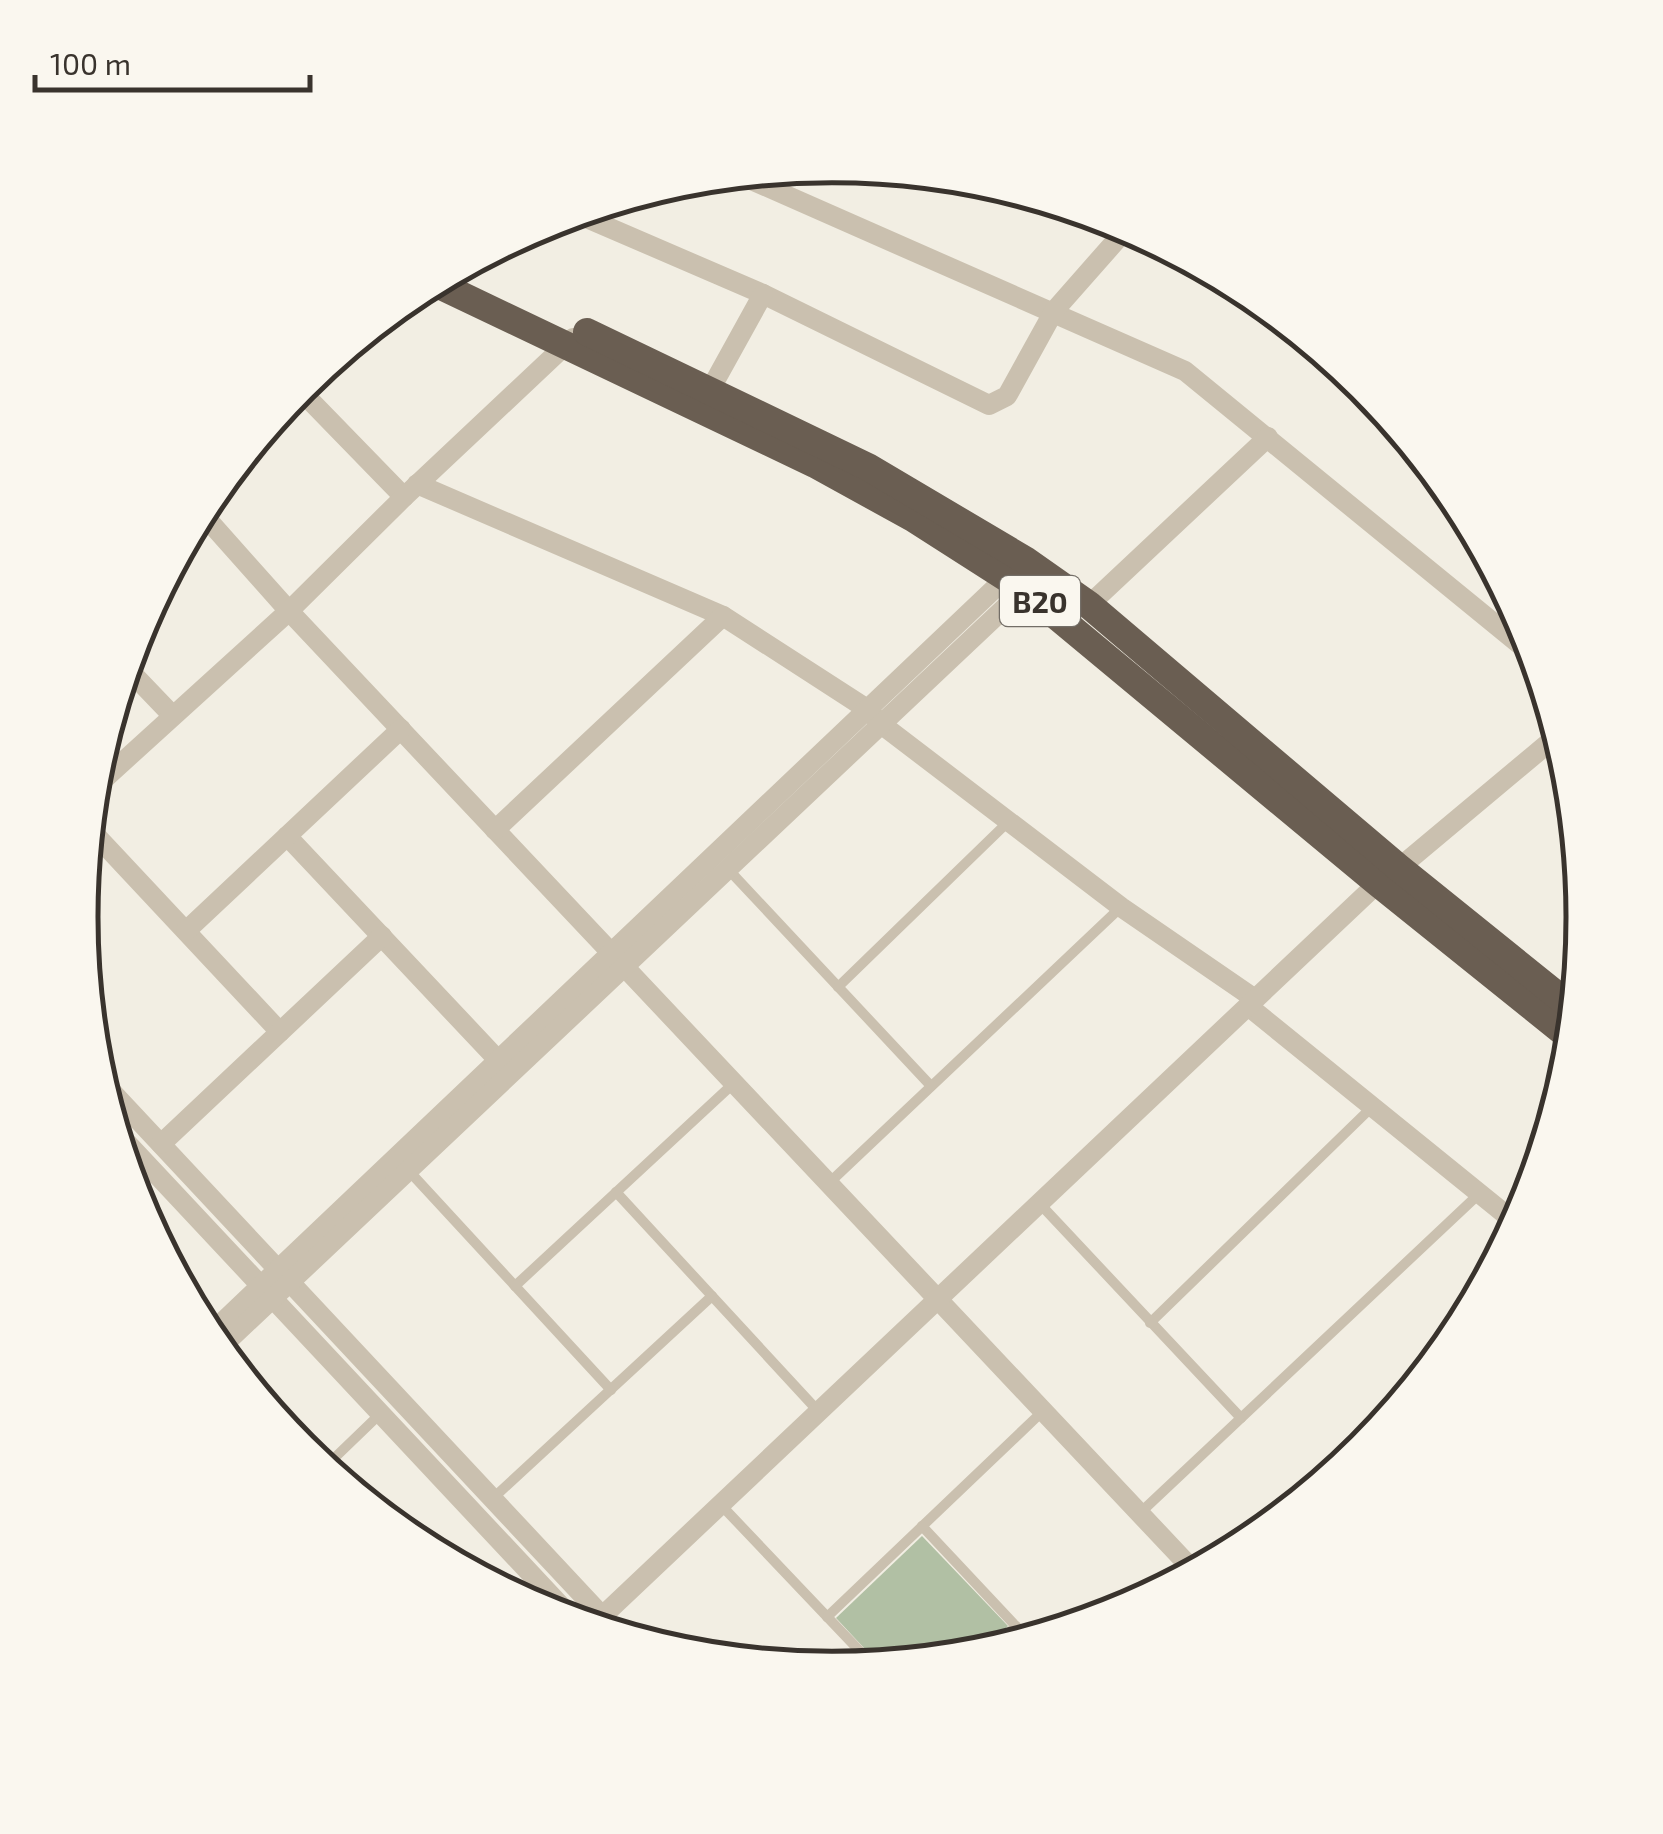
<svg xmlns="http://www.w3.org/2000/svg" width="1663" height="1834" viewBox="0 0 1663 1834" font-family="'Exo 2',sans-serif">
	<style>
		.green { fill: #b1c0a4 }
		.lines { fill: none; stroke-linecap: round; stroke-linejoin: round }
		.service { stroke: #cac0af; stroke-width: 10 }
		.minor { stroke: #cac0af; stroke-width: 20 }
		.trunk { stroke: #6a5e52; stroke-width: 28 }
		.labels { text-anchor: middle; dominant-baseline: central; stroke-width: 9; stroke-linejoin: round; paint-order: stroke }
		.shield { fill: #faf7ef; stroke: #736e67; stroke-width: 2.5 }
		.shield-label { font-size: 30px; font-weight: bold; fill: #39332d }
		.rim { fill: none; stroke: #39332d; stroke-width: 5 }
	</style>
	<rect width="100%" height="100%" fill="#f2eee3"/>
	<path class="green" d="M 922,1536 L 1008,1626 L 978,1654 L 879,1664 L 836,1618 Z"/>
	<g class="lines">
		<g class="service">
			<path d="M 727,868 L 931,1086"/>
			<path d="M 838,987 L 1009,821"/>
			<path d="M 409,1171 L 611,1390"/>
			<path d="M 828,1184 L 1121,907"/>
			<path d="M 616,1192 L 818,1411"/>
			<path d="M 1040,1204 L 1241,1418"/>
			<path d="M 515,1286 L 734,1083"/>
			<path d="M 1150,1323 L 1373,1106"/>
			<path d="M 324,1468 L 380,1414"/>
			<path d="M 490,1501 L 712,1296"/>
			<path d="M 721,1505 L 872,1664"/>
			<path d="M 1140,1513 L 1480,1193"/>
			<path d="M 922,1526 L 1028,1639"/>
			<path d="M 827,1617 L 1043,1411"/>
			<path d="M 991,1650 L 1016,1626"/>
		</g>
		<g class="minor">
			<path d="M 740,175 L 1185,371 L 1534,656"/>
			<path d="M 575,213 L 763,294 L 989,405 L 1007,396 L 1054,311 L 1128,227"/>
			<path d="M 298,388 L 404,497"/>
			<path d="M 710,390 L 763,294"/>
			<path d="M 417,484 L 723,616 L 867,709 L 881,724 L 1121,907 L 1255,999"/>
			<path d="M 200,511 L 289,611 L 1194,1571"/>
			<path d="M 1089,605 L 1268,437"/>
			<path d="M 126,667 L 172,715"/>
			<path d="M 93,789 L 289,611 L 404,497 L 573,338"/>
			<path d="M 89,828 L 280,1032"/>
			<path d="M 495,830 L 723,616"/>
			<path d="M 287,836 L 498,1060"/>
			<path d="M 1399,868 L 1558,735"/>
			<path d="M 186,931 L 401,729"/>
			<path d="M 1248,1006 L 1516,1223"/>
			<path d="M 98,1077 L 619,1634"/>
			<path d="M 114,1129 L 575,1621"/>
			<path d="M 161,1144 L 382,936"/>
			<path d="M 208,1336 L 1013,571"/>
			<path d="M 219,1349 L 1032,582"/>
			<path d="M 592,1626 L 1378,883"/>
		</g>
		<g class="trunk">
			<path d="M 433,282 L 815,464 L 913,518 L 1024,589 L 1378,883 L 1571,1038"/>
			<path d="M 587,332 L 868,467 L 1025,560 L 1089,605 L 1399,868 L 1574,1009"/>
		</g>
	</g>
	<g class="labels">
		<rect class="shield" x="1000" y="576" width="80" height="50" rx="8"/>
		<g class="shield-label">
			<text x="1040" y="601">B20</text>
		</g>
	</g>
	<path d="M0 0H1663V1834H0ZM98 917a734 734 0 1 1 1468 0a734 734 0 1 1-1468 0Z" fill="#faf7ef" fill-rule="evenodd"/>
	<path class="rim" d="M98 917a734 734 0 1 1 1468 0a734 734 0 1 1-1468 0Z"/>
	<path d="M35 75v15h275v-15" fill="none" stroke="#39332d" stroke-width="5"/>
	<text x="50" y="75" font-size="30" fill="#39332d" stroke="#faf7ef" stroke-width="8" paint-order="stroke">100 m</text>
</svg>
